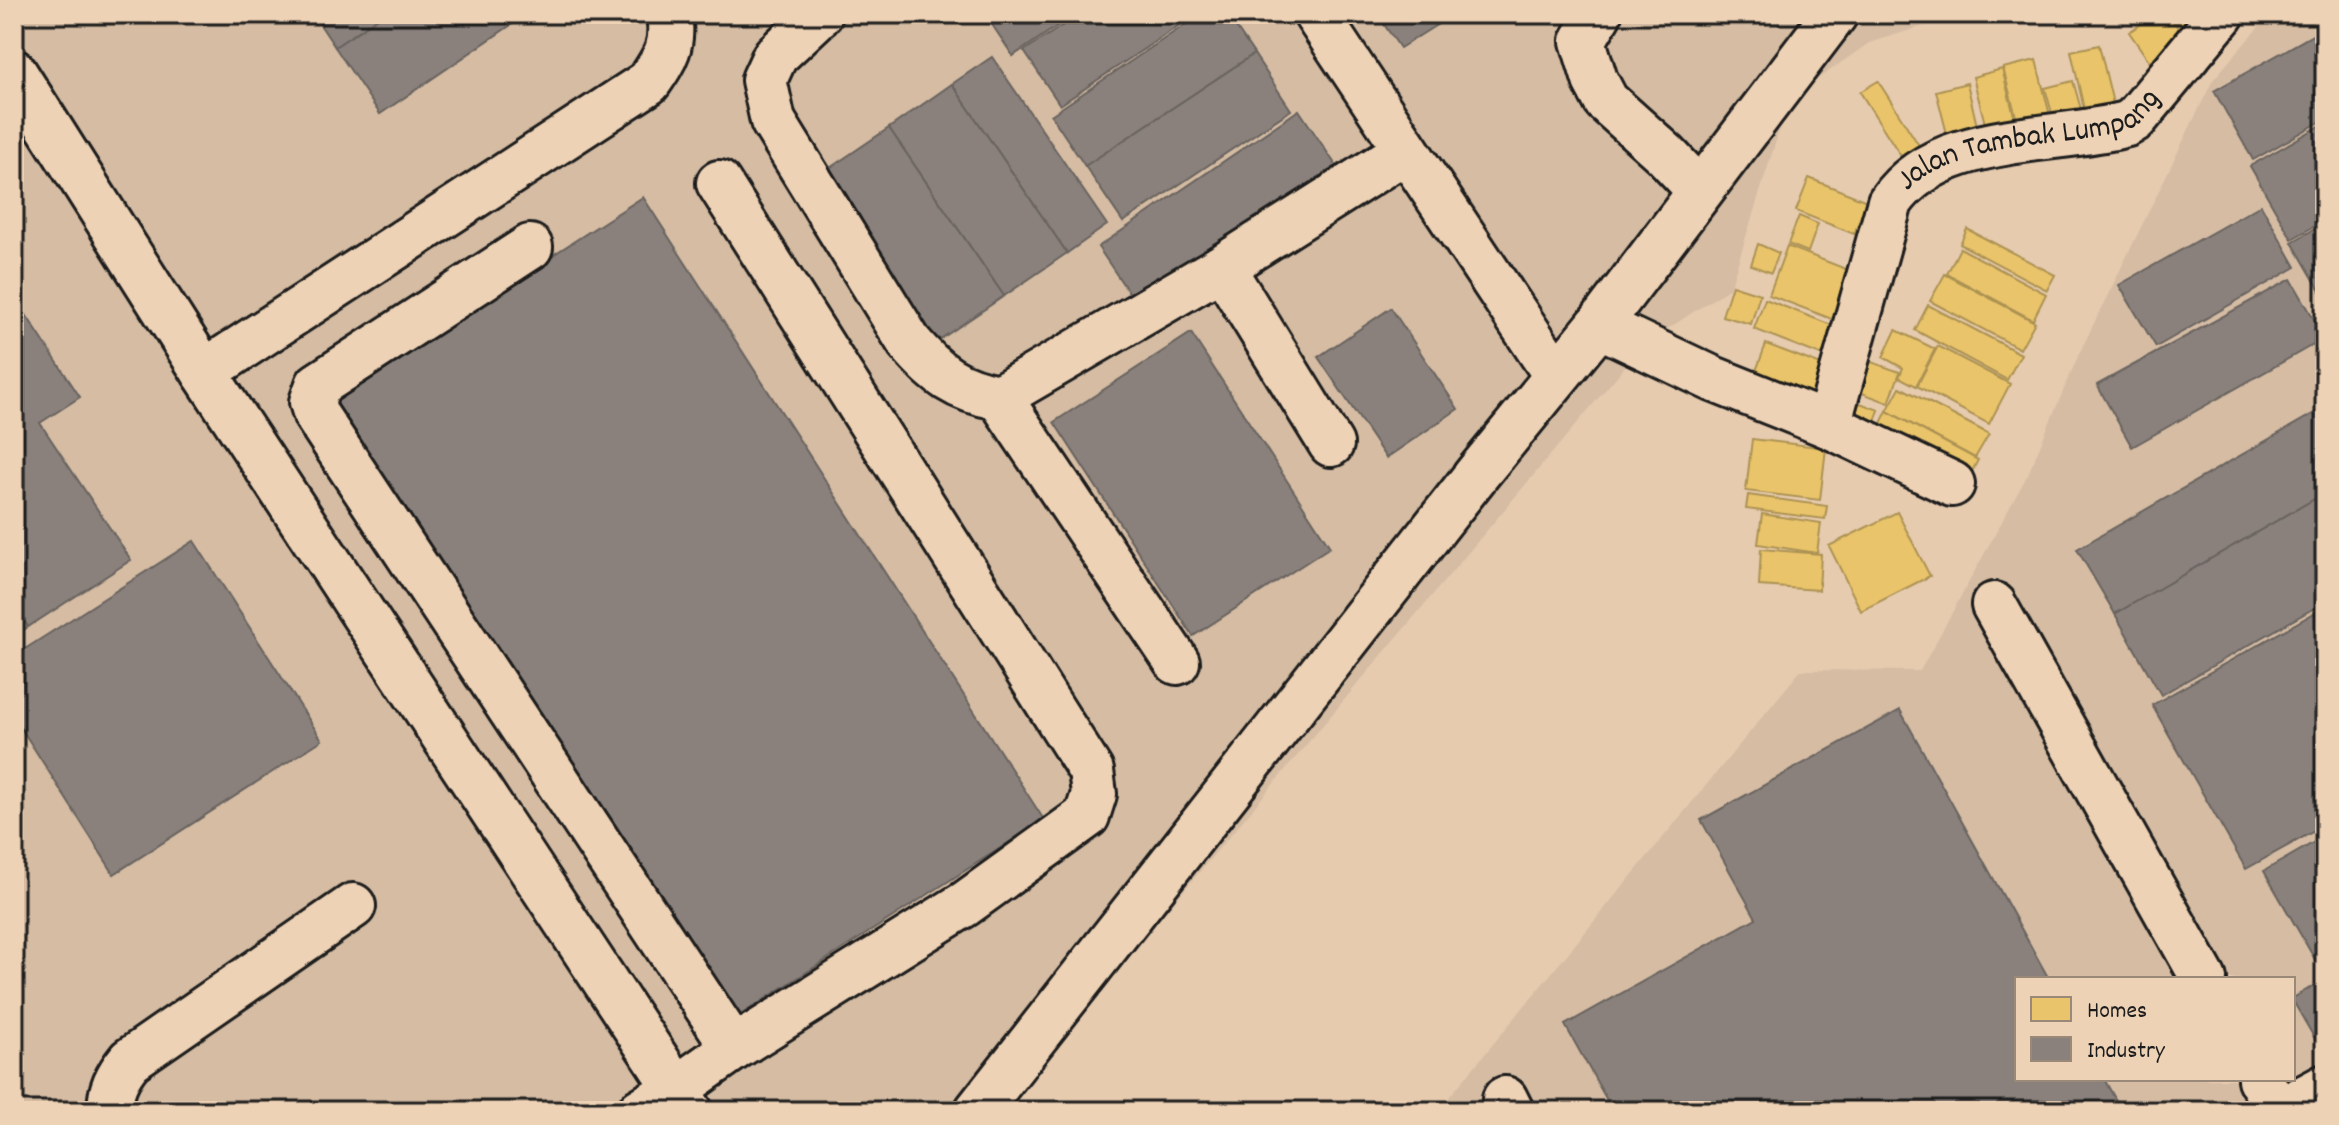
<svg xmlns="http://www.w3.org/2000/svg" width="2339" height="1125" viewBox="0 0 2339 1125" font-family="Dekko,sans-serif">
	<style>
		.built { fill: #d5bca3; fill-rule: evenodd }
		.homes { fill: #e9c46a; stroke: #ac9253; stroke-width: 2 }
		.industry { fill: #8a817c; stroke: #69635f; stroke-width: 2 }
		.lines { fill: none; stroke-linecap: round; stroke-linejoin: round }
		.minor-casing { stroke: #1c1c1c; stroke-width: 50 }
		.minor { stroke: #eed2b5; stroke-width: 44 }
		.labels { text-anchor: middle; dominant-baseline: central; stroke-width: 8; stroke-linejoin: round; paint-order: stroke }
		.street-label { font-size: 32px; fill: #1c1c1c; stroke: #eed2b5 }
	</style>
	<rect width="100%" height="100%" fill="#e6cbaf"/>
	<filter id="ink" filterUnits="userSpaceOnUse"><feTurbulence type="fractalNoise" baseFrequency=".0125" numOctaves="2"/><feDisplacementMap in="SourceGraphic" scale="16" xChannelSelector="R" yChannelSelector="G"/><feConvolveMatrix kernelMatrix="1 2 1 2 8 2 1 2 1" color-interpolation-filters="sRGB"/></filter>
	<g filter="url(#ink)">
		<g class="built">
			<path d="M 14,14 L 1962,14 L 1869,43 L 1789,99 L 1730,288 L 1643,345 L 998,1111 L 14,1111 Z"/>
			<path d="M 2270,14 L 2325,14 L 2325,1111 L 1438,1111 L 1801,670 L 1920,671 L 2027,476 L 2079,354 L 2213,80 ZM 2017,979 L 2293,979 L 2293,1079 L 2017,1079 Z"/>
		</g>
		<g class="homes">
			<path d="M 2156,14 L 2169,14 L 2184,37 L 2149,61 L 2129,32 Z"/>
			<path d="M 2172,14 L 2205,14 L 2182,29 Z"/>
			<path d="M 2099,45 L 2117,120 L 2088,127 L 2071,51 Z"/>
			<path d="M 2036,60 L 2054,131 L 2022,139 L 2003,68 Z"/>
			<path d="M 2002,69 L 2019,135 L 1990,143 L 1973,77 Z"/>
			<path d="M 1878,81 L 1925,155 L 1908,167 L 1860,92 Z"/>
			<path d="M 2073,81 L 2084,120 L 2056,127 L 2045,88 Z"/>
			<path d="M 1967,83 L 1977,126 L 1947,134 L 1936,91 Z"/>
			<path d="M 1809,178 L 1867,201 L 1854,234 L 1796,211 Z"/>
			<path d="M 1799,216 L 1818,224 L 1808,252 L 1788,244 Z"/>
			<path d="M 1967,229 L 2055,275 L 2047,290 L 1960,244 Z"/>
			<path d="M 1758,244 L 1779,253 L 1771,273 L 1751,265 Z"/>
			<path d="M 1787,246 L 1856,273 L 1837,321 L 1769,295 Z"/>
			<path d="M 1960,248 L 2046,294 L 2033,320 L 1947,274 Z"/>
			<path d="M 1945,274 L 2035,322 L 2020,349 L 1930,301 Z"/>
			<path d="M 1732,285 L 1760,294 L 1751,324 L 1722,316 Z"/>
			<path d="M 1765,299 L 1834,326 L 1823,356 L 1754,329 Z"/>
			<path d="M 1928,305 L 2021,354 L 2007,380 L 1915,330 Z"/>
			<path d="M 1896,330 L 1935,349 L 1916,386 L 1899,377 L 1903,368 L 1883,357 Z"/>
			<path d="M 1766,344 L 1824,366 L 1806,413 L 1749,390 Z"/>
			<path d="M 1938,346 L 2010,384 L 1989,424 L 1917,386 Z"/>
			<path d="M 1854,356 L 1900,372 L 1889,403 L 1843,386 Z"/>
			<path d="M 1900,387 L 1989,434 L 1975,458 L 1887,411 Z"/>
			<path d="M 1841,396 L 1879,410 L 1870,436 Z"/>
			<path d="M 1887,411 L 1978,460 L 1968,479 L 1877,431 Z"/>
			<path d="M 1752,439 L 1826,448 L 1820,500 L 1746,491 Z"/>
			<path d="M 1748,495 L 1827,506 L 1825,519 L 1746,509 Z"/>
			<path d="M 1897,512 L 1930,576 L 1861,611 L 1829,546 Z"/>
			<path d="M 1762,514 L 1821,523 L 1817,553 L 1758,544 Z"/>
			<path d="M 1761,549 L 1821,554 L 1819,590 L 1759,586 Z"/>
		</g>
		<g class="industry">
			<path d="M 313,14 L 384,14 L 335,47 Z"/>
			<path d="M 384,14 L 527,14 L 380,114 L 335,47 Z"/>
			<path d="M 985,14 L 1075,14 L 1013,56 Z"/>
			<path d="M 1080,14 L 1196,14 L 1060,105 L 1024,51 Z"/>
			<path d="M 1201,14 L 1227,14 L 1254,54 L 1085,166 L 1051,115 Z"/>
			<path d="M 1377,14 L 1454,14 L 1400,48 Z"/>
			<path d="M 2325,28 L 2325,119 L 2253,160 L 2214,91 Z"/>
			<path d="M 1254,54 L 1291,110 L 1123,222 L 1085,166 Z"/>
			<path d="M 992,57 L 1107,225 L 1067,253 L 952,84 Z"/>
			<path d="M 952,84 L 1067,253 L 1004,296 L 889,128 Z"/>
			<path d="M 1299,110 L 1339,170 L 1138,306 L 1098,247 Z"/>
			<path d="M 2325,123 L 2325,220 L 2292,239 L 2250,166 Z"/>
			<path d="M 889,128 L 1004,296 L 933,344 L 818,176 Z"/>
			<path d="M 643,197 L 1044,820 L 726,1024 L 325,402 Z"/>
			<path d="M 2261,205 L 2296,267 L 2156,347 L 2119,285 Z"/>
			<path d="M 2325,223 L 2325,299 L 2292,242 Z"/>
			<path d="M 2291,279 L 2325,338 L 2132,447 L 2097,385 Z"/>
			<path d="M 15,298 L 80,397 L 40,423 L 131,560 L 28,627 L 14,605 Z"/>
			<path d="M 1391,308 L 1458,409 L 1386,458 L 1318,357 Z"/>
			<path d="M 1191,333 L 1330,547 L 1193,636 L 1054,422 Z"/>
			<path d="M 2325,407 L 2325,493 L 2115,614 L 2077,549 Z"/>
			<path d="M 2325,493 L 2325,602 L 2161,695 L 2115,614 Z"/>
			<path d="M 194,541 L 322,740 L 114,874 L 14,717 L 14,656 Z"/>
			<path d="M 14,605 L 28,627 L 14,636 Z"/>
			<path d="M 2325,607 L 2325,825 L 2246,869 L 2152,705 Z"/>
			<path d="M 1900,710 L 2049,979 L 2017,979 L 2017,1079 L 2104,1079 L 2122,1111 L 1613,1111 L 1565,1025 L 1756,918 L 1701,820 Z"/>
			<path d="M 2325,836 L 2325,974 L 2324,975 L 2264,871 Z"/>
			<path d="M 2325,979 L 2325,1056 L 2293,1001 L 2293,998 Z"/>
		</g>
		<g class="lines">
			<g class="minor-casing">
				<g id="minor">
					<path d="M 820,14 L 775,56 L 764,80 L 773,121 L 909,342 C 936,374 957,390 999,397 L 1222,267 L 1405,151"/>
					<path d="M 1316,14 L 1556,375"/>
					<path d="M 1599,14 L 1583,41 L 1595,80 L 1606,101 L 1665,154 L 1700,191"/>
					<path d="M 14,72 L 204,372 L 676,1089 L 734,1048 L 316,415 L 312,402 L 318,385 L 530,247"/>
					<path d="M 719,183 L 1091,771 L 1094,794 L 1087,816 L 965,904 L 734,1048"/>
					<path d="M 1222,267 L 1331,444"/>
					<path d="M 1599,325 L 1713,379 L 1828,425"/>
					<path d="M 204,372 L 649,82 C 666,57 674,45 669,14"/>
					<path d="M 999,397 L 1177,662"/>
					<path id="s1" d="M 1952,484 L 1828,425 L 1890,202 C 1938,131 2053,144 2127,124 L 2135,119 L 2222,14"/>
					<path d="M 1994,605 L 2204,979"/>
					<path d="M 2260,1079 L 2278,1111"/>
					<path d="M 1505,1099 L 1511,1111"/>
					<path d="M 110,1111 C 110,1090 117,1076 130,1060 L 353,906"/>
					<path d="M 640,1111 L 676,1089 L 690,1111"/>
					<path d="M 977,1111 L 1477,474 L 1599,325 L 1835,14"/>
					<path d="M 2280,1111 L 2325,1087"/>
				</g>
			</g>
			<use href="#minor" class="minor"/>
		</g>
	</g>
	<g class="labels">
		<g class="street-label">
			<text stroke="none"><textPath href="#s1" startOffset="528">Jalan Tambak Lumpang</textPath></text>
		</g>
	</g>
	<rect width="2339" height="1125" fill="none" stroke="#eed2b5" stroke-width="48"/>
	<rect x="24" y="24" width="2291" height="1077" fill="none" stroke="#1c1c1c" stroke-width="3" filter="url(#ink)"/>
	<rect x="2015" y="977" width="280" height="104" fill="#eed2b5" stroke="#9a8978" stroke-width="2"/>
	<rect x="2031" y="997" width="40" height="24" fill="#e9c46a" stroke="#9a8978" stroke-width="2"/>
	<text x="2087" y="1017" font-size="24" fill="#1c1c1c">Homes</text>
	<rect x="2031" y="1037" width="40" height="24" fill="#8a817c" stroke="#9a8978" stroke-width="2"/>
	<text x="2087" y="1057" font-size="24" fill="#1c1c1c">Industry</text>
</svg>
